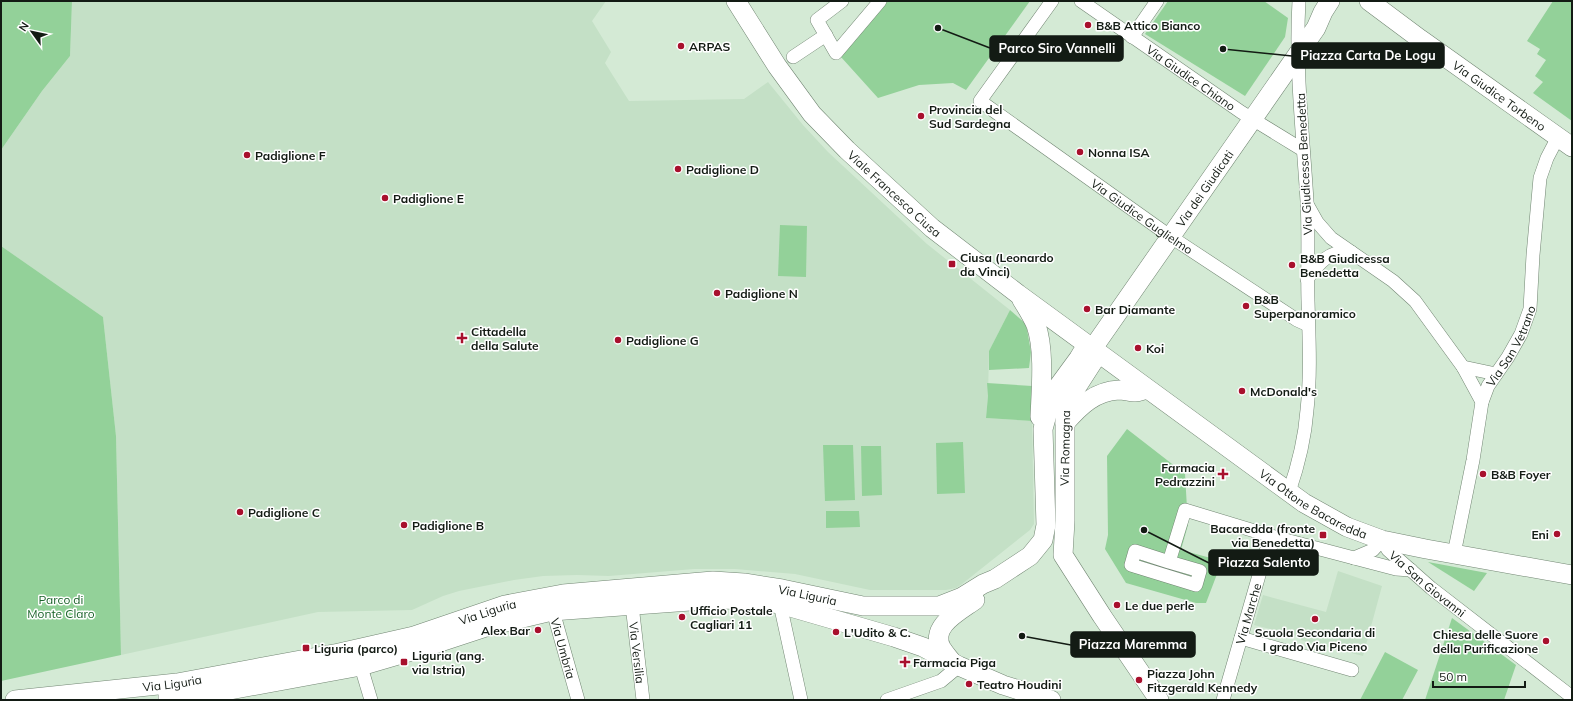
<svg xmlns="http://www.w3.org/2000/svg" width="1573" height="701" viewBox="0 0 1573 701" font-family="Mulish,sans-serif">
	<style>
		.built { fill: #c4e0c6 }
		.green { fill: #93d199 }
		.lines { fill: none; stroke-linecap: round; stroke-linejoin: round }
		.street-casing { stroke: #728673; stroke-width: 14 }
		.secondary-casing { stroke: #728673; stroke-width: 20 }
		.street { stroke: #fff; stroke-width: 13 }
		.secondary { stroke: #fff; stroke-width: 19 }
		.poi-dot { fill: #a8102d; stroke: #fff; stroke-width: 1.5 }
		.labels { text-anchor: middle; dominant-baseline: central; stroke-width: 3; stroke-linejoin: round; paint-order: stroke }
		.poi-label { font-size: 12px; font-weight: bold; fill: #131b14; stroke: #fff; text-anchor: start }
		.street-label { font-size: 12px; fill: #131b14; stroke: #fff }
		.park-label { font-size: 12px; fill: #1a632a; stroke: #fff }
		.leader { fill: none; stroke: #131b14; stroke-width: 1.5 }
		.callout-dot { fill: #131b14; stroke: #fff; stroke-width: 1.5 }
		.callout { fill: #131b14; stroke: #131b14; stroke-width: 1.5 }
		.callout-label { font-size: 13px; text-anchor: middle; font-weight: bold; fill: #fff }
	</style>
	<rect width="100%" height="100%" fill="#d4ead5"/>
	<g class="built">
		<path d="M 72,1 L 606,1 L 592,21 L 611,52 L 605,63 L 629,101 L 744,99 L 768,82 L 803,125 L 828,152 L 927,244 L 1010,310 L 989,351 L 988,396 L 986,418 L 1032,421 L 1034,524 L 1030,530 L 962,584 L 956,588 L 946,590 L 870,590 L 795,574 L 735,569 L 694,569 L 609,576 L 577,575 L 543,576 L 514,580 L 459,591 L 443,596 L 412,610 L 318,612 L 121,655 L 116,436 L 103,317 L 1,246 L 1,150 L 42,91 L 70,56 Z"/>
		<path d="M 1338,571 L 1382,586 L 1363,656 L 1301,640 L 1301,637 L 1254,625 L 1263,595 L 1326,612 Z"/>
	</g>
	<g class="green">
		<path d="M 1,1 L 72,1 L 70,56 L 42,91 L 1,150 Z"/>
		<path d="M 888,1 L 1030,1 L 966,90 L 953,83 L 919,85 L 878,98 L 841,57 Z"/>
		<path d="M 1168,1 L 1264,1 L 1288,18 L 1285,37 L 1245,96 L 1145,34 Z"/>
		<path d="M 1553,1 L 1572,1 L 1572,121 L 1533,93 L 1543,82 L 1535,76 L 1546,60 L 1537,54 L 1540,49 L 1527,41 Z"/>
		<path d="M 780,225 L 807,226 L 806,277 L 778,276 Z"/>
		<path d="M 1,246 L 103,317 L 116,436 L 121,655 L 1,681 Z"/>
		<path d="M 1010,310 L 1026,324 L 1031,352 L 1029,368 L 989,370 L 989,351 Z"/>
		<path d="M 987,383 L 1032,386 L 1032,421 L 986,418 L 988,396 Z"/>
		<path d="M 1127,429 L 1185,474 L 1188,525 L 1181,550 L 1222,561 L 1206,603 L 1196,603 L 1126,583 L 1105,549 L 1108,535 L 1107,456 Z"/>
		<path d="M 963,442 L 965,493 L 937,494 L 936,443 Z"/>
		<path d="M 853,445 L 855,500 L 825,501 L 823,445 Z"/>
		<path d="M 861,446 L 881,446 L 882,495 L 862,496 Z"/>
		<path d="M 826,511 L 859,511 L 860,527 L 826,528 Z"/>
		<path d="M 1428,562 L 1487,573 L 1474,591 Z"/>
		<path d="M 1452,618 L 1516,665 L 1504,700 L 1425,700 Z"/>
		<path d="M 1385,652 L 1418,670 L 1402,700 L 1360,700 Z"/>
	</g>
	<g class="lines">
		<g class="street-casing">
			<g id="street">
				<path d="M 842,1 L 817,20 L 836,53 L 880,1"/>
				<path id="s1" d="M 1052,1 L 980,101 L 1171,237 L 1297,320 L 1308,325"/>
				<path id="s2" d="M 1081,1 L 1241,112 L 1303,150"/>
				<path d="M 1132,37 L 1157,1"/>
				<path d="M 793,57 L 826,35"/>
				<path d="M 1308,206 L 1317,222 L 1331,238 L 1393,281 L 1415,301 L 1463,367 L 1482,402"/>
				<path d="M 1307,279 C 1319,263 1329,250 1351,252"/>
				<path d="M 1463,367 L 1496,374"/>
				<path d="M 1289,492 C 1298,466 1305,437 1307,410 C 1311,374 1309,337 1308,301 C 1307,267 1309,234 1307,201 C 1303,135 1295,67 1299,1"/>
				<path id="s3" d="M 1454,554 L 1473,460 L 1482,402 L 1488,386 L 1508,357 L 1521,334 L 1530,309 L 1533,255 L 1540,178 L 1547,158 L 1558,137"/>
				<path d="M 1354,558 L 1396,569 L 1411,570"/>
				<path d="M 1169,562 L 1200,571 L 1196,585 L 1131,565 L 1135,551 L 1169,562 L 1185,510 L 1278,538"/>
				<path id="s4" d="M 551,604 L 578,700"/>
				<path d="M 780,604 L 801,700"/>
				<path id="s5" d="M 632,605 L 643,700"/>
				<path d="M 1241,638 L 1352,670"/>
				<path d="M 359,660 L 371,700"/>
				<path d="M 165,685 L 165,700"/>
				<path d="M 887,700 L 941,681 L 959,666"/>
				<path id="s6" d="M 1223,700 L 1266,551 L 1278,538 L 1354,558 L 1373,550 L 1382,540 L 1388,550 L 1431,588 L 1572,697"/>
			</g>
		</g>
		<g class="secondary-casing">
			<g id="secondary">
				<path id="s7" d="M 736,1 L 777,66 L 812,114 L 847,150 L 932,228 L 1018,294 L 1304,503 L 1347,527 L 1382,540 L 1426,549 L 1572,575"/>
				<path id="s8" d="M 1369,1 L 1420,39 L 1572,147"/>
				<path d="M 1022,300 C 1027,308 1032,316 1036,325 C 1045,350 1041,391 1040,417"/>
				<path d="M 1093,348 L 1094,360 L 1067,402 L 1065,408 L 1065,521 L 1063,555 L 1102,616 L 1159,700"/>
				<path d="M 1065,423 C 1080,406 1095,391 1119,390 C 1125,390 1129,392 1135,392 C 1139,392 1143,390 1147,389"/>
				<path d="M 952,662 C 949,658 945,654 942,649 C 928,627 960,611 975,600"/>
				<path id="s9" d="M 15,700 L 177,683 L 339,653 L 414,636 L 505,605 L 563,594 L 713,581 L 744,583 L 782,589 L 863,606 L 939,606 L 962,597 L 983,584 L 995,579 L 1030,556 L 1043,540 L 1046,525 L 1043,429 L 1049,407 L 1057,388 L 1079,358 L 1082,353 L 1093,348 L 1316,28 L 1323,12 L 1330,1"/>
				<path d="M 175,700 L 361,666 L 419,649 L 489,626 L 552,611 L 718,599 L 752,600 L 780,604 L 894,637 L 923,647 L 959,666 L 1003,685 L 1051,700"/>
			</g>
		</g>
		<use href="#street" class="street"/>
		<use href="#secondary" class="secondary"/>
	</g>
	<g class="poi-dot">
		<circle cx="1088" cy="25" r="4"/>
		<circle cx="681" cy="46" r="4"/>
		<circle cx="921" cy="116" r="4"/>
		<circle cx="1080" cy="152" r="4"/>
		<circle cx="247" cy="155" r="4"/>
		<circle cx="678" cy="169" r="4"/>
		<circle cx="385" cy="198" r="4"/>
		<rect x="948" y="260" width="8" height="8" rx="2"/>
		<circle cx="1292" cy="265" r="4"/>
		<circle cx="717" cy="293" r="4"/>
		<circle cx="1246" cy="306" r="4"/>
		<circle cx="1087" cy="309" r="4"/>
		<path d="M460 332h4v4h4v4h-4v4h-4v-4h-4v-4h4z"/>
		<circle cx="618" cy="340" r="4"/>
		<circle cx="1138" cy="348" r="4"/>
		<circle cx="1242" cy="391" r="4"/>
		<path d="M1221 468h4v4h4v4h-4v4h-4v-4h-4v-4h4z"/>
		<circle cx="1483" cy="474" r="4"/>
		<circle cx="240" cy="512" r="4"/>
		<circle cx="404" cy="525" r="4"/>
		<circle cx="1557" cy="534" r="4"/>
		<rect x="1319" y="531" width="8" height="8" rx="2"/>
		<circle cx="1117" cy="605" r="4"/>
		<circle cx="682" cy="617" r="4"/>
		<circle cx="1315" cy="619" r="4"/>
		<circle cx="538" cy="630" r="4"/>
		<circle cx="836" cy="632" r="4"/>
		<circle cx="1546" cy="641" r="4"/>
		<rect x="302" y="644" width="8" height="8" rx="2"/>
		<rect x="400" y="658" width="8" height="8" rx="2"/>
		<path d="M903 656h4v4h4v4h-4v4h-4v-4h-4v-4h4z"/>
		<circle cx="1139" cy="680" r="4"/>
		<circle cx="969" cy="684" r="4"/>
	</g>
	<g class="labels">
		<g class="poi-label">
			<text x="1096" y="25">B&amp;B Attico Bianco</text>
			<text x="689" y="46">ARPAS</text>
			<text x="929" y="109">Provincia del<tspan x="929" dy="14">Sud Sardegna</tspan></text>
			<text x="1088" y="152">Nonna ISA</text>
			<text x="255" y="155">Padiglione F</text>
			<text x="686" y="169">Padiglione D</text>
			<text x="393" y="198">Padiglione E</text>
			<text x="960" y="257">Ciusa (Leonardo<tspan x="960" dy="14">da Vinci)</tspan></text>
			<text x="1300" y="258">B&amp;B Giudicessa<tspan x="1300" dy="14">Benedetta</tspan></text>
			<text x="725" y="293">Padiglione N</text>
			<text x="1254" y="299">B&amp;B<tspan x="1254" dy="14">Superpanoramico</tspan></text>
			<text x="1095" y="309">Bar Diamante</text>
			<text x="471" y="331">Cittadella<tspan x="471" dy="14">della Salute</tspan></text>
			<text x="626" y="340">Padiglione G</text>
			<text x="1146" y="348">Koi</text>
			<text x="1250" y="391">McDonald's</text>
			<text x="1215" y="467" text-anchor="end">Farmacia<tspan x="1215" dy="14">Pedrazzini</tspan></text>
			<text x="1491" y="474">B&amp;B Foyer</text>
			<text x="248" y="512">Padiglione C</text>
			<text x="412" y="525">Padiglione B</text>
			<text x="1315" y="528" text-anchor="end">Bacaredda (fronte<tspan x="1315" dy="14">via Benedetta)</tspan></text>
			<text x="1549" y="534" text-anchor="end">Eni</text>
			<text x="1125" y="605">Le due perle</text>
			<text x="690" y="610">Ufficio Postale<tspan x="690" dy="14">Cagliari 11</tspan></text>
			<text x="530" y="630" text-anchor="end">Alex Bar</text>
			<text x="844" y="632">L'Udito &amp; C.</text>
			<text x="1315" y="632" text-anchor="middle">Scuola Secondaria di<tspan x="1315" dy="14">I grado Via Piceno</tspan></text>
			<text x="1538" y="634" text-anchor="end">Chiesa delle Suore<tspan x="1538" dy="14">della Purificazione</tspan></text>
			<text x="314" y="648">Liguria (parco)</text>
			<text x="412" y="655">Liguria (ang.<tspan x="412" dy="14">via Istria)</tspan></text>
			<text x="913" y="662">Farmacia Piga</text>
			<text x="1147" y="673">Piazza John<tspan x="1147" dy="14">Fitzgerald Kennedy</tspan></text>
			<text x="977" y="684">Teatro Houdini</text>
		</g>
		<g class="street-label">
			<text stroke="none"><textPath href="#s2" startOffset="134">Via Giudice Chiano</textPath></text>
			<text stroke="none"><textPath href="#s8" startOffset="161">Via Giudice Torbeno</textPath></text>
			<text transform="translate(1304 164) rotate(-93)">Via Giudicessa Benedetta</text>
			<text stroke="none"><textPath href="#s9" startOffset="1468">Via dei Giudicati</textPath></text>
			<text stroke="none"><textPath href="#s7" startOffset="251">Viale Francesco Ciusa</textPath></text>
			<text stroke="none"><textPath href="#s1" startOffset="322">Via Giudice Guglielmo</textPath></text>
			<text stroke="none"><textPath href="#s3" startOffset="218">Via San Vetrano</textPath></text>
			<text transform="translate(1065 448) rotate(-89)">Via Romagna</text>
			<text stroke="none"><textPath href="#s7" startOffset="773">Via Ottone Bacaredda</textPath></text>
			<text stroke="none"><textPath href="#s6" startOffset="349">Via San Giovanni</textPath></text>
			<text stroke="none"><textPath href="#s9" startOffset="806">Via Liguria</textPath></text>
			<text stroke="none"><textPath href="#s9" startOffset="482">Via Liguria</textPath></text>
			<text stroke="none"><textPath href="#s6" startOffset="90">Via Marche</textPath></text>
			<text stroke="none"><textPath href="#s4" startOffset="46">Via Umbria</textPath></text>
			<text stroke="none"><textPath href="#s5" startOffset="48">Via Versilia</textPath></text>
			<text stroke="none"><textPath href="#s9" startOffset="158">Via Liguria</textPath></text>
		</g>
		<g class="park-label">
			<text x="61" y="599">Parco di<tspan x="61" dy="14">Monte Claro</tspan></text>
		</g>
	</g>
	<path class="leader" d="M938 28L990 48M1223 49L1292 56M1144 530L1209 563M1022 636L1071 645"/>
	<g class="callout-dot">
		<circle cx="938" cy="28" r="4"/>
		<circle cx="1223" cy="49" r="4"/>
		<circle cx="1144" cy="530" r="4"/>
		<circle cx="1022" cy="636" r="4"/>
	</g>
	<g class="callout">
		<rect x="990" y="36" width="133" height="25" rx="4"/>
		<rect x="1292" y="43" width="152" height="25" rx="4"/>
		<rect x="1209" y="550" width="109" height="25" rx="4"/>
		<rect x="1071" y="632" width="124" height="25" rx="4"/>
	</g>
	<g class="callout-label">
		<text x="1057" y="53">Parco Siro Vannelli</text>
		<text x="1368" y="60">Piazza Carta De Logu</text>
		<text x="1264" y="567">Piazza Salento</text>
		<text x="1133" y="649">Piazza Maremma</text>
	</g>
	<rect width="1573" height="701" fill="none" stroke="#131b14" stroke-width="4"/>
	<g transform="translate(32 32) rotate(303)" stroke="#ffffff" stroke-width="3" paint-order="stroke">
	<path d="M0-3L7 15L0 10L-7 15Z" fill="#131b14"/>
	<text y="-6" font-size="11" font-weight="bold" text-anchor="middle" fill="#131b14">N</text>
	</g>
	<path d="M1433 681v6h92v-6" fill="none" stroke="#131b14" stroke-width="2"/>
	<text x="1439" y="681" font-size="12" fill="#131b14" stroke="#ffffff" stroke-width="3" paint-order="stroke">50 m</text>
</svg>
